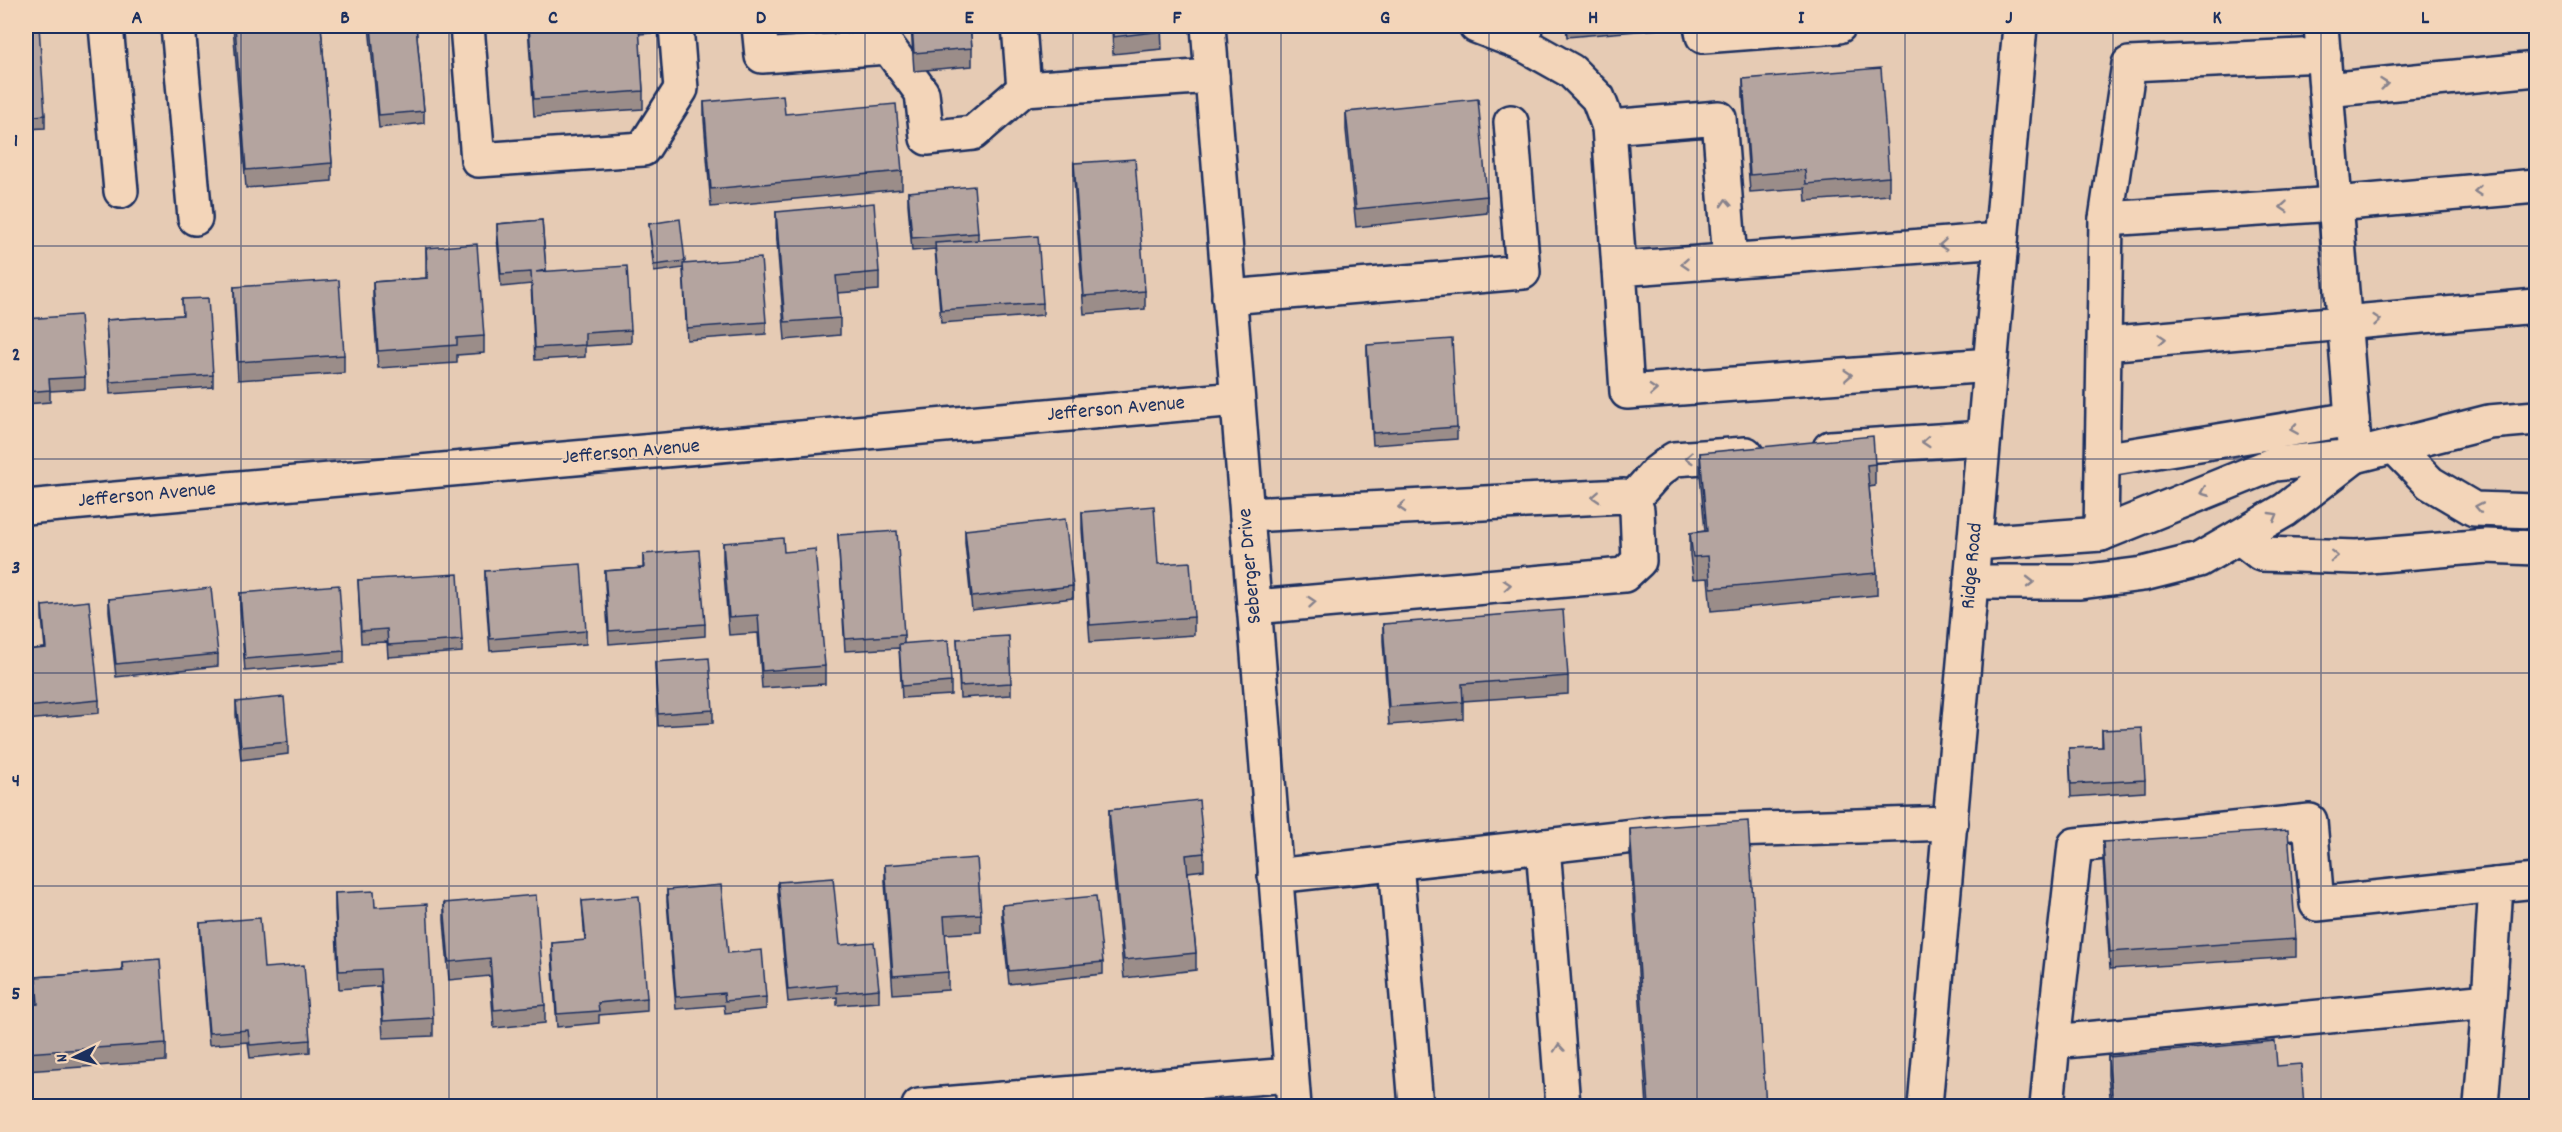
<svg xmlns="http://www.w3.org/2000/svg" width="2562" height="1132" viewBox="0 0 2562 1132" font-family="Dekko,sans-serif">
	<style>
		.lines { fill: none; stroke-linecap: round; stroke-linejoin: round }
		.minor-casing { stroke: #1b2f5e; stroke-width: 38 }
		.major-casing { stroke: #1b2f5e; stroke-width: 38 }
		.minor { stroke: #f3d5b9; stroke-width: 33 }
		.major { stroke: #f3d5b9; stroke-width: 33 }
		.wall { fill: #9b8d89; stroke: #1b2f5e; stroke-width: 1.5 }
		.building { fill: #b4a49f; stroke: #1b2f5e; stroke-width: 1.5 }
		.oneway { stroke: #87828c }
		.grid { fill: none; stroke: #1b2f5e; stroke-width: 1.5; stroke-opacity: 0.55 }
		.labels { text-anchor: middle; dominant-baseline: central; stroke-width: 4.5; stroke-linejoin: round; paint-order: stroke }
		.street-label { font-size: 21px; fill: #1b2f5e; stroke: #f3d5b9 }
		.neatline { fill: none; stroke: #1b2f5e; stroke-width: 2 }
		.grid-label { font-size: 20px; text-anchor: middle; font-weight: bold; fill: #1b2f5e }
	</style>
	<rect width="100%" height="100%" fill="#e6cbb4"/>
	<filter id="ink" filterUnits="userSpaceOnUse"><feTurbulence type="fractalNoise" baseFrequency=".0167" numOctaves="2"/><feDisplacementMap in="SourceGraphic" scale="12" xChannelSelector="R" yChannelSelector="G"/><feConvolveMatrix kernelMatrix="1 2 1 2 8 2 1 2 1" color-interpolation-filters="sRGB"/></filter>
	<g filter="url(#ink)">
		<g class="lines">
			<g class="minor-casing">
				<g id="minor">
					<path d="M 106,26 L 121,191"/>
					<path d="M 178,26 L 195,218"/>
					<path d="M 467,26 L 478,160 L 643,149 L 681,89 L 676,26"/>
					<path d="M 759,26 L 762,56 L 888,47 L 922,93 L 927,138 L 973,133 L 1024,89"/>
					<path d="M 1019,26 L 1024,89 L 1212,76"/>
					<path d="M 1208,26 L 1294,1106"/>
					<path d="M 1476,26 L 1523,44 L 1525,26"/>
					<path d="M 1701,26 L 1703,36 L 1839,26"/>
					<path d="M 2321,26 L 2355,456 L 2489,422 L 2536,418"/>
					<path d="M 1523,44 L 1571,71 L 1598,98 L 1609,127"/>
					<path d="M 2326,90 L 2536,69"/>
					<path d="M 2106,219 L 2335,204 L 2536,186"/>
					<path d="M 1619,269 L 1609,127 L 1719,118 L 1730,261"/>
					<path d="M 1229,297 L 1523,272 L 1511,122"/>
					<path d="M 2104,344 L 2536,306"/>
					<path d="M 1990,365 L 1627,392 L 1619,269 L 2001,240"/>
					<path d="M 2394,446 L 2430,483 L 2474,509 L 2536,511"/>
					<path d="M 1830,448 L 1984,438"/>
					<path d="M 2102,460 L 2352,419"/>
					<path d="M 1632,500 L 1657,472 L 1674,459 L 1746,454"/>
					<path d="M 26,507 L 1237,399"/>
					<path d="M 1247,515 L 1624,496 L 1632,500 L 1637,510 L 1639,561 L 1624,575 L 1254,607"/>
					<path d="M 2101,534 L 2106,219 L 2129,64 L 2324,55"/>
					<path d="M 2239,537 L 2261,554 L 2357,557 L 2486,546 L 2536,548"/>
					<path d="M 1971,582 L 2080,582 L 2143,574 L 2199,560 L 2285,510 L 2355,456 L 2274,464 L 2101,534 L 1975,543"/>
					<path d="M 1543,846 L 1563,1106"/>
					<path d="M 1396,862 L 1416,1106"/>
					<path d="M 1275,876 L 1670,832 L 1951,823"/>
					<path d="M 2489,1001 L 2496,885 L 2536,881"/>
					<path d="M 919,1106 L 1290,1075"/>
					<path d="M 2047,1106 L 2053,1042"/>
					<path d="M 2481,1106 L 2489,1001 L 2053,1042 L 2075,845 L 2310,821 L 2317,904 L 2496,885"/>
				</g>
			</g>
			<g class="major-casing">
				<path id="major" d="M 1925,1106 L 2020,26"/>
			</g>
			<use href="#minor" class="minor"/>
			<use href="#major" class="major"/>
		</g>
		<g class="wall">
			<path d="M 26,26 L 45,115 L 45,128 L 26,129 Z"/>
			<path d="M 233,26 L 321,26 L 332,163 L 332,181 L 246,188 Z"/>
			<path d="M 369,26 L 416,26 L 424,111 L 424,123 L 379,128 Z"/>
			<path d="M 528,26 L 664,26 L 664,32 L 639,34 L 643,91 L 643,109 L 534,116 Z"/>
			<path d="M 911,26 L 970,26 L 972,48 L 972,66 L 914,71 Z"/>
			<path d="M 1112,26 L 1161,26 L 1162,49 L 1113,54 Z"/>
			<path d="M 1566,26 L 1672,26 L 1672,28 L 1567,37 Z"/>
			<path d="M 1743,79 L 1889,177 L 1889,195 L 1806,201 L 1805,188 L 1750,192 L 1743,97 Z"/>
			<path d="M 704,102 L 785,114 L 902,171 L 902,189 L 711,207 L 704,120 Z"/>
			<path d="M 1346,112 L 1487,196 L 1487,213 L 1356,227 L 1346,130 Z"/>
			<path d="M 1074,163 L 1145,291 L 1145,309 L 1084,314 L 1074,181 Z"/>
			<path d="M 908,192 L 978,233 L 978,240 L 1043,303 L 1043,315 L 941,323 L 935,249 L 912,251 L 908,204 Z"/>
			<path d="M 776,212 L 879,272 L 879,290 L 837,293 L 840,318 L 840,335 L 785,340 L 776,229 Z"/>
			<path d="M 542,220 L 546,272 L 631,330 L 631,343 L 585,346 L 585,357 L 535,360 L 531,284 L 501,287 L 497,236 L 497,224 Z"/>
			<path d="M 649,224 L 685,261 L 685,264 L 766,322 L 766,334 L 687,340 L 683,268 L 654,272 Z"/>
			<path d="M 426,248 L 484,336 L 484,353 L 457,355 L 457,363 L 378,368 L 373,300 L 373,282 L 426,278 Z"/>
			<path d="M 234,287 L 344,355 L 344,373 L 238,380 L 234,304 Z"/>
			<path d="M 182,299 L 213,375 L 213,387 L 110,394 L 106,320 L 183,315 Z"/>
			<path d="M 26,319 L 85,377 L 85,389 L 50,391 L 50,402 L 26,404 Z"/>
			<path d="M 1367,345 L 1457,427 L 1457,439 L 1373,445 L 1367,357 Z"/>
			<path d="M 1700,453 L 1875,464 L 1875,486 L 1869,487 L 1877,573 L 1877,595 L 1711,611 L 1708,578 L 1693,579 L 1690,555 L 1690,533 L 1705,531 L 1700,475 Z"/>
			<path d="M 1082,512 L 1158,564 L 1194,617 L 1194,635 L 1090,642 L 1082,529 Z"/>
			<path d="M 965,530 L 1073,586 L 1073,598 L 972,610 L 965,543 Z"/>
			<path d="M 838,535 L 904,635 L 904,643 L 951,682 L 951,695 L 902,698 L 899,648 L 845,651 Z"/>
			<path d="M 723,543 L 784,552 L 825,666 L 825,684 L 762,688 L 758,633 L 729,635 L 723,561 Z"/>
			<path d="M 643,554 L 705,624 L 705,636 L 609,644 L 605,584 L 605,571 L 643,568 Z"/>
			<path d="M 485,571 L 586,631 L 586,644 L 490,651 L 485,583 Z"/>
			<path d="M 358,580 L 462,640 L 462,652 L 388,657 L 387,642 L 361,643 Z"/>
			<path d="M 240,593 L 344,651 L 344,663 L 245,671 L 240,606 Z"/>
			<path d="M 109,599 L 218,654 L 218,666 L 116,677 L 109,611 Z"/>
			<path d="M 42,606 L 99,700 L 99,713 L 26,720 L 26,650 L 45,648 L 42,618 Z"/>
			<path d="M 1383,624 L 1568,676 L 1568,694 L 1463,701 L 1463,719 L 1389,725 L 1383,641 Z"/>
			<path d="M 957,639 L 1011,683 L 1011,695 L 960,698 Z"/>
			<path d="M 655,662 L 713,710 L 713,723 L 658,726 Z"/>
			<path d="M 236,702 L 288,742 L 288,754 L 241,760 L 236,715 Z"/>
			<path d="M 2102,730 L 2145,780 L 2145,792 L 2071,797 L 2069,748 L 2102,747 Z"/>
			<path d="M 1109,810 L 1204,853 L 1204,870 L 1188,872 L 1196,953 L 1196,970 L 1124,978 L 1109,827 Z"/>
			<path d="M 1630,829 L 1766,1107 L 1647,1107 L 1630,851 Z"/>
			<path d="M 2103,842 L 2296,939 L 2296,957 L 2110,969 L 2103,860 Z"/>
			<path d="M 885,865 L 981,914 L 981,932 L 945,934 L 948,972 L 948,990 L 893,994 L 885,882 Z"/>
			<path d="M 778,882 L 840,945 L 879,989 L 879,1002 L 837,1005 L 837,997 L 788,1002 L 778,895 Z"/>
			<path d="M 667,890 L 728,953 L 766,997 L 766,1009 L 725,1013 L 724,1005 L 676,1009 L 667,902 Z"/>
			<path d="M 335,893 L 375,907 L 433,1018 L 433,1036 L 383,1038 L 380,986 L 339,989 L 335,910 Z"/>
			<path d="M 582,901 L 647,998 L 647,1011 L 599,1015 L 599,1023 L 557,1027 L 552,956 L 552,943 L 585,941 Z"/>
			<path d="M 444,903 L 545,1005 L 545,1023 L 494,1028 L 490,976 L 449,980 L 444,920 Z"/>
			<path d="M 1002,905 L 1103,962 L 1103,974 L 1009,984 L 1002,917 Z"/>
			<path d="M 200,923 L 264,968 L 310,1040 L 310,1052 L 250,1058 L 248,1042 L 209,1045 L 200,935 Z"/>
			<path d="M 122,962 L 166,1043 L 166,1061 L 26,1071 L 26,1005 L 36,1004 L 36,977 L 122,971 Z"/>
			<path d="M 2108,1057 L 2277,1066 L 2304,1107 L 2111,1107 L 2108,1075 Z"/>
		</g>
		<g class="building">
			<path d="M 26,26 L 39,26 L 45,115 L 26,117 Z"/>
			<path d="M 235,26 L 321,26 L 332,163 L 246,170 Z"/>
			<path d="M 371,26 L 416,26 L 424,111 L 379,115 Z"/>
			<path d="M 529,26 L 639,26 L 643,91 L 534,99 Z"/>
			<path d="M 912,26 L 970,26 L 972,48 L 914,53 Z"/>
			<path d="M 1113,26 L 1161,26 L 1162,31 L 1113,37 Z"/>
			<path d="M 1881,68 L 1889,177 L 1806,184 L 1805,170 L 1750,175 L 1743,79 Z"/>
			<path d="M 783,95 L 785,114 L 896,104 L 902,171 L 711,189 L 704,102 Z"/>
			<path d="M 1478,99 L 1487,196 L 1356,209 L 1346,112 Z"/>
			<path d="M 1135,159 L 1145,291 L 1084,296 L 1074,163 Z"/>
			<path d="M 974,186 L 978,233 L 912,238 L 908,192 Z"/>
			<path d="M 874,203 L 879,272 L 836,276 L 840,318 L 785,322 L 776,212 Z"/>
			<path d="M 680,219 L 685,261 L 654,265 L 649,224 Z"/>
			<path d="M 542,220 L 546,270 L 536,272 L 627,266 L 631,330 L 585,333 L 585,345 L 535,348 L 531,272 L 501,274 L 497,224 Z"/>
			<path d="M 1038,236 L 1043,303 L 941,310 L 935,243 Z"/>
			<path d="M 477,244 L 484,336 L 457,338 L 457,345 L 378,351 L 373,282 L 428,278 L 426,248 Z"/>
			<path d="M 761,258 L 766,322 L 687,328 L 683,264 Z"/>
			<path d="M 339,280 L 344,355 L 238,362 L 234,287 Z"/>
			<path d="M 208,298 L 213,375 L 110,382 L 106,320 L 183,315 L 182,299 Z"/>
			<path d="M 80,315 L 85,377 L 49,379 L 50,390 L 26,392 L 26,319 Z"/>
			<path d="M 1452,339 L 1457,427 L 1373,433 L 1367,345 Z"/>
			<path d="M 1873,436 L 1875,464 L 1867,465 L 1877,573 L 1711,588 L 1708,556 L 1693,557 L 1690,533 L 1707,531 L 1700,453 Z"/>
			<path d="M 1154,506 L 1158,564 L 1190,562 L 1194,617 L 1090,625 L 1082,512 Z"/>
			<path d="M 1065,519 L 1073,586 L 972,597 L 965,530 Z"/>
			<path d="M 897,531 L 904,635 L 845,639 L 838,535 Z"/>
			<path d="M 783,538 L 784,552 L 815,549 L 825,666 L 762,671 L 758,615 L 729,617 L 723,543 Z"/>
			<path d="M 699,550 L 705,624 L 609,631 L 605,571 L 644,568 L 643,554 Z"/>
			<path d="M 581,564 L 586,631 L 490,639 L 485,571 Z"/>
			<path d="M 458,574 L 462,640 L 388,645 L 387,629 L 361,631 L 358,580 Z"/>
			<path d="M 339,585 L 344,651 L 245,659 L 240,593 Z"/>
			<path d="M 211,588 L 218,654 L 116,664 L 109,599 Z"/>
			<path d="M 89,601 L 99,700 L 26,707 L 26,650 L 46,648 L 42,606 Z"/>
			<path d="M 1563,610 L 1568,676 L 1462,684 L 1463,702 L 1389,707 L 1383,624 Z"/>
			<path d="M 1009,636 L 1011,683 L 960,686 L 957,639 Z"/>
			<path d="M 948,640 L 951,682 L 902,686 L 899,644 Z"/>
			<path d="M 709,658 L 713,710 L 658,714 L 655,662 Z"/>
			<path d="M 284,697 L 288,742 L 241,747 L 236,702 Z"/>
			<path d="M 2142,728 L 2145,780 L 2071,784 L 2069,748 L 2103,747 L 2102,730 Z"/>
			<path d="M 1199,800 L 1204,853 L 1186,855 L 1196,953 L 1124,960 L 1109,810 Z"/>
			<path d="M 1748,821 L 1766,1107 L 1649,1107 L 1630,829 Z"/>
			<path d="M 2288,830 L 2296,939 L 2110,952 L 2103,842 Z"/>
			<path d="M 977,858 L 981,914 L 944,916 L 948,972 L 893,976 L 885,865 Z"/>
			<path d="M 833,878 L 840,945 L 874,942 L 879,989 L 837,993 L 837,985 L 788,990 L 778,882 Z"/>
			<path d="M 721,885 L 728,953 L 762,950 L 766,997 L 725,1001 L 724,993 L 676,997 L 667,890 Z"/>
			<path d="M 374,891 L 375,907 L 427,904 L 433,1018 L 383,1021 L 380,969 L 339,971 L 335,893 Z"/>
			<path d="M 536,895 L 545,1005 L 494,1010 L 490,958 L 449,962 L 444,903 Z"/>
			<path d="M 639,896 L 647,998 L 598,1003 L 599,1011 L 557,1014 L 552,943 L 586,940 L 582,901 Z"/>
			<path d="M 1096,896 L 1103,962 L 1009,971 L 1002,905 Z"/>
			<path d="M 260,918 L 264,968 L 304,965 L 310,1040 L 250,1045 L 248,1030 L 209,1033 L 200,923 Z"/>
			<path d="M 160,959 L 166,1043 L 26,1053 L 26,1005 L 38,1004 L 36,977 L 123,971 L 122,962 Z"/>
			<path d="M 2275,1041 L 2277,1066 L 2301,1064 L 2304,1107 L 2113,1107 L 2108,1057 Z"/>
		</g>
		<defs><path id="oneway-chevron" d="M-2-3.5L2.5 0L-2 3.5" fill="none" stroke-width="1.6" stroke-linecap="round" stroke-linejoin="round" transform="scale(1.5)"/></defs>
		<g class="oneway">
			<use href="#oneway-chevron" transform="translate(2384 84) rotate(-6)"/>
			<use href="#oneway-chevron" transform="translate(2478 191) rotate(175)"/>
			<use href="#oneway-chevron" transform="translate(1726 203) rotate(-94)"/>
			<use href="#oneway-chevron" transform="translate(2284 207) rotate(176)"/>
			<use href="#oneway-chevron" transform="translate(1943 245) rotate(176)"/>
			<use href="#oneway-chevron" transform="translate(1685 264) rotate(176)"/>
			<use href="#oneway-chevron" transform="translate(2377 320) rotate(-5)"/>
			<use href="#oneway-chevron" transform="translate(2162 339) rotate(-5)"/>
			<use href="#oneway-chevron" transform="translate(1848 375) rotate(-4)"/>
			<use href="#oneway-chevron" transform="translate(1653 390) rotate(-4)"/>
			<use href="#oneway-chevron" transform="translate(2294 429) rotate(171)"/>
			<use href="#oneway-chevron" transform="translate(1926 442) rotate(176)"/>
			<use href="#oneway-chevron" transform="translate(1689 458) rotate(176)"/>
			<use href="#oneway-chevron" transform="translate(2204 492) rotate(158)"/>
			<use href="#oneway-chevron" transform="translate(1596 497) rotate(177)"/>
			<use href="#oneway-chevron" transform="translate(1402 507) rotate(177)"/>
			<use href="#oneway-chevron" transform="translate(2479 507) rotate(-169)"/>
			<use href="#oneway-chevron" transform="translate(2274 516) rotate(-30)"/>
			<use href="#oneway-chevron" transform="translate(2334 556) rotate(2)"/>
			<use href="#oneway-chevron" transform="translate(2030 582)"/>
			<use href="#oneway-chevron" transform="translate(1507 585) rotate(-5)"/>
			<use href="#oneway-chevron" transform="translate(1312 602) rotate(-5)"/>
			<use href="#oneway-chevron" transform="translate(1559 1048) rotate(-95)"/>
		</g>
	</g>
	<path class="grid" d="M 241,26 L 241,1106M 449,26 L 449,1106M 657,26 L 657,1106M 865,26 L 865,1106M 1073,26 L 1073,1106M 1281,26 L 1281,1106M 1489,26 L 1489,1106M 1697,26 L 1697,1106M 1905,26 L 1905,1106M 2113,26 L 2113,1106M 2321,26 L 2321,1106M 26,246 L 2536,246M 26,459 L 2536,459M 26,673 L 2536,673M 26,886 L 2536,886"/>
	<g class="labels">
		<g class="street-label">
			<text transform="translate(1116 410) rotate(-5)">Jefferson Avenue</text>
			<text transform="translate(631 453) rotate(-5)">Jefferson Avenue</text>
			<text transform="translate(147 496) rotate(-5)">Jefferson Avenue</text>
			<text transform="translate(1251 566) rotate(-95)">Seberger Drive</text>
			<text transform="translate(1973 566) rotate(-85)">Ridge Road</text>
		</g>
	</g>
	<rect width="2562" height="1132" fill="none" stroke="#f3d5b9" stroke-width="66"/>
	<g transform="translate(75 1057) rotate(265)" stroke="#f3d5b9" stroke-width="4.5" paint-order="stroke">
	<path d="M0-4.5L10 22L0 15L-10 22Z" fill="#1b2f5e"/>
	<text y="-9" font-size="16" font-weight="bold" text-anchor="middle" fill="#1b2f5e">N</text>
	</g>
	<rect x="33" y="33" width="2496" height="1066" class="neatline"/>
	<g class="grid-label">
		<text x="137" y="23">A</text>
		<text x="345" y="23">B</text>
		<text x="553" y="23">C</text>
		<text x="761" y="23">D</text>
		<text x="969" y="23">E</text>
		<text x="1177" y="23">F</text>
		<text x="1385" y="23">G</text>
		<text x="1593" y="23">H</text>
		<text x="1801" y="23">I</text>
		<text x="2009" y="23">J</text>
		<text x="2217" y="23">K</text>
		<text x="2425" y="23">L</text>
		<text x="16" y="146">1</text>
		<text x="16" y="360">2</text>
		<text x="16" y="573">3</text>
		<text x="16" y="786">4</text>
		<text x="16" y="999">5</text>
	</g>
</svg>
